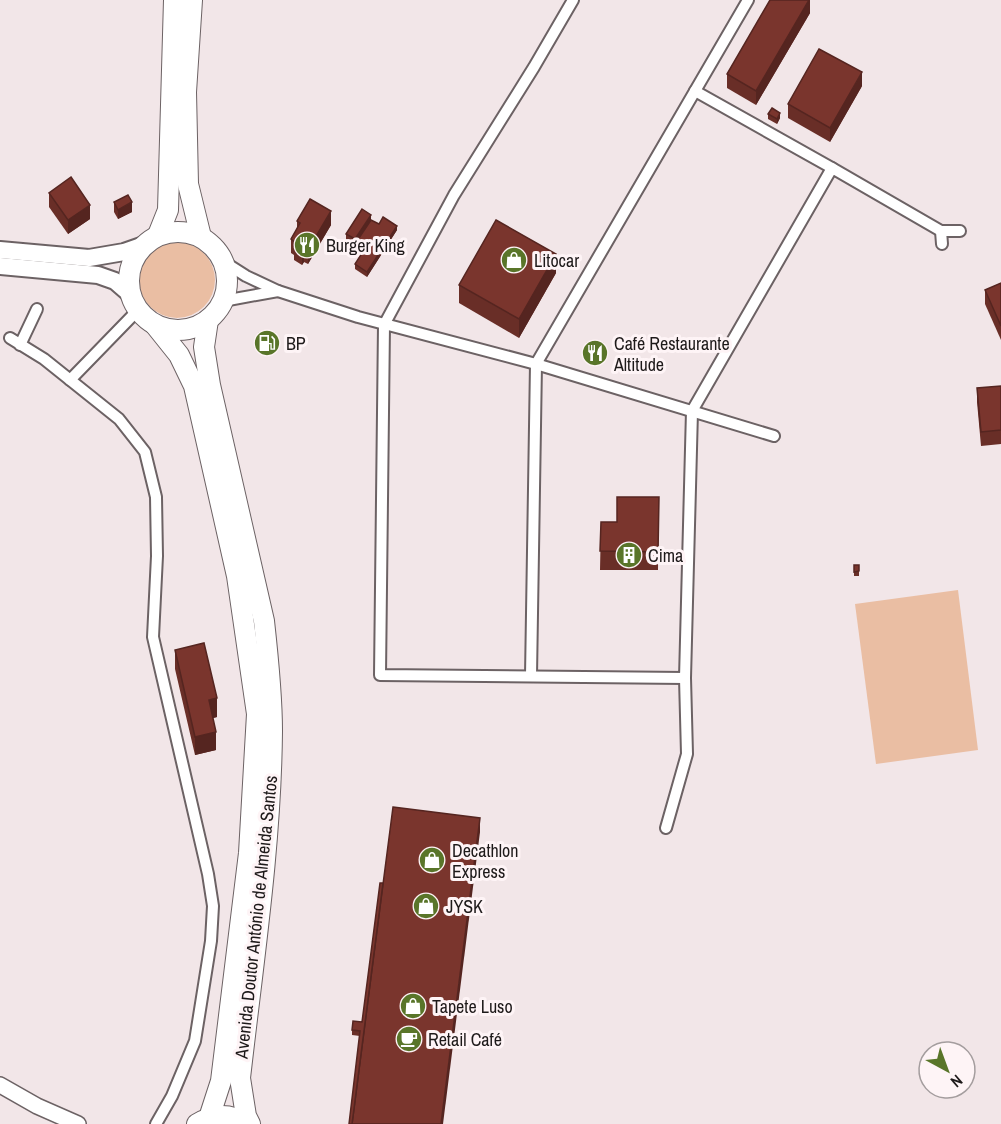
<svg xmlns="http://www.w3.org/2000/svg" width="1001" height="1124" viewBox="0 0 1001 1124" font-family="'Archivo Narrow',sans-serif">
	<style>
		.green { fill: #eabea3 }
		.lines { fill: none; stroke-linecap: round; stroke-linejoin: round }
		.street-casing { stroke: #6c6264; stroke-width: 14 }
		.secondary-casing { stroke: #6c6264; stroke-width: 18 }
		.primary-casing { stroke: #6c6264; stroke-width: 20 }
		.highway-casing { stroke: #6c6264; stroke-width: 22 }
		.street { stroke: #fff; stroke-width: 10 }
		.secondary { stroke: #fff; stroke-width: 15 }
		.primary { stroke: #fff; stroke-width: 16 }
		.highway { stroke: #fff; stroke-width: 20 }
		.wall { fill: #692e27 }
		.shaded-wall { fill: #552520 }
		.building { fill: #7a352d; stroke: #552520; stroke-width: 1.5 }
		.labels { text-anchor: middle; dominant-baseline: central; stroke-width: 6; stroke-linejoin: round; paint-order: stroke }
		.poi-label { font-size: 18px; fill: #1e1a1a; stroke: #fef4f6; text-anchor: start }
		.street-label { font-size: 18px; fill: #1e1a1a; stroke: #fef4f6 }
	</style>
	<rect width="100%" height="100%" fill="#f2e6e8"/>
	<g class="green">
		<circle cx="177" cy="280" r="38"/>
		<path d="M 958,590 L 978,750 L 876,764 L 855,604 Z"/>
	</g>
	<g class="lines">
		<g class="street-casing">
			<g id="street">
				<path d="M 573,0 L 534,67 L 454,195 L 384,325 L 380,675 L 685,678 L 692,411 L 832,168 L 941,231 L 960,231"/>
				<path d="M 695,91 L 832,168"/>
				<path d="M 941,231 L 942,244"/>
				<path d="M 224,262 L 246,276 L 278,291 L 358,317 L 536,364 L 774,436"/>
				<path d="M 223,301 L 278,291"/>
				<path d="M 10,338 L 44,359 L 119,419 L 145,452 L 156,497 L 157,556 L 153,637 L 208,874 L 213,906 L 211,941 L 195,1041 L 172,1096 L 156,1124"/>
				<path d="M 20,345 L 37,309"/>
				<path d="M 70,380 L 138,310"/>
				<path d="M 531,676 L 536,364 L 748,0"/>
				<path d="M 666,828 L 687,754 L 685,678"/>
			</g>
		</g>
		<g class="secondary-casing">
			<path id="secondary" d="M 0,1085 L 37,1106 L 78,1124"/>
		</g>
		<g class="primary-casing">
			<g id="primary">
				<path d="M 0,250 L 89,258 L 124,252 L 144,245"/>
				<path d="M 0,266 L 98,275 L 115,281 L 130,294"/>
			</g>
		</g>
		<g class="highway-casing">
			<g id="highway">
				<path d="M 192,0 L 186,92 L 188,184 L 201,237"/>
				<circle cx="178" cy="281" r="49"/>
				<path d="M 158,235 L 168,210 L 174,0"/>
				<path d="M 208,320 L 204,347 L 210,385 L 264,621 C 268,657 272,694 272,731 C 271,847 253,963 240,1078 L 246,1116 L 250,1124"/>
				<path d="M 155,325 L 179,355 L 194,386 L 237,576 L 257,714 L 249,853 L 221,1081 L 209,1118"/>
				<path d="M 197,1124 C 213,1114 230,1113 246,1124"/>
			</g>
		</g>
		<use href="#street" class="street"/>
		<use href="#secondary" class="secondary"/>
		<use href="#primary" class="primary"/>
		<use href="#highway" class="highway"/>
	</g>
	<g class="wall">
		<path d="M 810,0 L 810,13 L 756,105 L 727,88 L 727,74 Z"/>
		<path d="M 862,86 L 830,142 L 788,118 L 788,104 Z"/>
		<path d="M 768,114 L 780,118 L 777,124 L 768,119 Z"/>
		<path d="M 49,193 L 90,219 L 68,234 L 49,207 Z"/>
		<path d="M 114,202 L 132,212 L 118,219 L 114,212 Z"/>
		<path d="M 371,220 L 379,224 L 397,230 L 367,277 L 355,269 L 355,264 L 362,253 L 346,243 L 346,234 Z"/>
		<path d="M 297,221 L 331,225 L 308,264 L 304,262 L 302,265 L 294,260 L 294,255 L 291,253 L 291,239 L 297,229 Z"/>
		<path d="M 556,273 L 519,338 L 459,303 L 459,285 Z"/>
		<path d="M 1001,283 L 1001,340 L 985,304 L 985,290 Z"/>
		<path d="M 1001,386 L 1001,444 L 981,446 L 977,402 L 977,388 Z"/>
		<path d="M 659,497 L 658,570 L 600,570 L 601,522 L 617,522 Z"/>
		<rect x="854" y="565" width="5" height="11"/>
		<path d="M 175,650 L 217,717 L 213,718 L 216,750 L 195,755 L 175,669 Z"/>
		<path d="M 480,832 L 360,1036 L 352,1035 L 352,1030 L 362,1022 L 383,883 Z"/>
	</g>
	<g class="shaded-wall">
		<path d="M 809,0 L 810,0 L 810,13 L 756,105 L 756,91 Z"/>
		<path d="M 862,72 L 862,86 L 830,142 L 830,128 Z"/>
		<path d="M 780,113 L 780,118 L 777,124 L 777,119 Z"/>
		<path d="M 132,202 L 132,212 L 118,219 L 118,210 Z"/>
		<path d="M 90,205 L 90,219 L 68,234 L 68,220 Z"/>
		<path d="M 331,211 L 331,225 L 308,264 L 308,250 Z"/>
		<path d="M 371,215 L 371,225 L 355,244 L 355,249 L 355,239 Z"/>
		<path d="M 397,226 L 397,230 L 367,277 L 367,272 Z"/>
		<path d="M 304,248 L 304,262 L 302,265 L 302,251 Z"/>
		<path d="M 556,254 L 556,273 L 519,338 L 519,319 Z"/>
		<path d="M 217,698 L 217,717 L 209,719 L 209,700 Z"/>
		<path d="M 216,732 L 216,750 L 195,755 L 195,737 Z"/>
		<path d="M 480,818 L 480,832 L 443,1124 L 441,1124 Z"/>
	</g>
	<g class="building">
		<path d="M 770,0 L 809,0 L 756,91 L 727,74 Z"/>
		<path d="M 819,49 L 862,72 L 830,128 L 788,104 Z"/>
		<path d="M 772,108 L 780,113 L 777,119 L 768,114 Z"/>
		<path d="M 71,177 L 90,205 L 68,220 L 49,193 Z"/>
		<path d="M 128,195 L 132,202 L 118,210 L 114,202 Z"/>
		<path d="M 310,199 L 331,211 L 308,250 L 304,248 L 302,251 L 294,246 L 296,243 L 291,239 L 300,223 L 297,221 Z"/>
		<path d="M 362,209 L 371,215 L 355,239 L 346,234 Z"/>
		<path d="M 383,217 L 397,226 L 367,272 L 355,264 L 364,250 L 355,244 L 371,220 L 379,224 Z"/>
		<path d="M 496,220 L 556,254 L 519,319 L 459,285 Z"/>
		<path d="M 1001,283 L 1001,326 L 985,290 Z"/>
		<path d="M 1001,386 L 1001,430 L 981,432 L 977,388 Z"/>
		<path d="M 617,497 L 659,497 L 658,552 L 600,551 L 601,522 L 617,522 Z"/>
		<path d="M 854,565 L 859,565 L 859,571 L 854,572 Z"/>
		<path d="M 204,643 L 217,698 L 209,700 L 216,732 L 195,737 L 175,650 Z"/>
		<path d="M 393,807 L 480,818 L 441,1124 L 352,1124 Z"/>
		<path d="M 380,883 L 383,883 L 352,1124 L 349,1124 L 360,1031 L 352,1030 L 353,1021 L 362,1022 Z"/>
	</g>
	<defs>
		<g id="restaurant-disc" transform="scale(1.35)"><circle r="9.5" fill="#597529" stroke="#fef4f6"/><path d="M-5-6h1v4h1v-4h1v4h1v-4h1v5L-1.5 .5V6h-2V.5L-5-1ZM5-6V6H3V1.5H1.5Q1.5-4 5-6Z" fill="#fff"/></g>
		<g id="shop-disc" transform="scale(1.35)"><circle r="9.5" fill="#597529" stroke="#fef4f6"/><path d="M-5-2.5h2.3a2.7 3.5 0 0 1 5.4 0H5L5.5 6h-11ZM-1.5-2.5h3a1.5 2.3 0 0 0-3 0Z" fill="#fff"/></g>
		<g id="fuel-disc" transform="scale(1.35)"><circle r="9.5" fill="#597529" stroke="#fef4f6"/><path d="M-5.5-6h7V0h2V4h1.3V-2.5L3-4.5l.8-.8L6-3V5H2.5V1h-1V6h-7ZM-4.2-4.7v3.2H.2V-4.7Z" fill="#fff"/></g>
		<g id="building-disc" transform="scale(1.35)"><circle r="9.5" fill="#597529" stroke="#fef4f6"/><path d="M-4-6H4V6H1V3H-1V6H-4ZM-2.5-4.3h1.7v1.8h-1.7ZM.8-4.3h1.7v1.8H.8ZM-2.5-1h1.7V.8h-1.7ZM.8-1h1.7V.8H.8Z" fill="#fff"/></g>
		<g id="cafe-disc" transform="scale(1.35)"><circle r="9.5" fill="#597529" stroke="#fef4f6"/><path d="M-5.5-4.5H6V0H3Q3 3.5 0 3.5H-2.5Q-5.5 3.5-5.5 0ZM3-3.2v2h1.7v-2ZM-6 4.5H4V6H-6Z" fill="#fff"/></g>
	</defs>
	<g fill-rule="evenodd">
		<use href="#restaurant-disc" x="307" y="245"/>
		<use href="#shop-disc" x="514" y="260"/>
		<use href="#fuel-disc" x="267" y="343"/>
		<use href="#restaurant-disc" x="595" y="353"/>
		<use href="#building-disc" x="629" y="555"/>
		<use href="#shop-disc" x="432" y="860"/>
		<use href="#shop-disc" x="426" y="906"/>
		<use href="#shop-disc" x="413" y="1006"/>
		<use href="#cafe-disc" x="409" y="1039"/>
	</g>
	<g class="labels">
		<g class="poi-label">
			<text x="326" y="245">Burger King</text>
			<text x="534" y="260">Litocar</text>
			<text x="286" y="343">BP</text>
			<text x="614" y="343">Café Restaurante<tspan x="614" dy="21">Altitude</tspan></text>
			<text x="648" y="555">Cima</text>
			<text x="452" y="850">Decathlon<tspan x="452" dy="21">Express</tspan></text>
			<text x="446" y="906">JYSK</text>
			<text x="432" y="1006">Tapete Luso</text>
			<text x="428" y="1039">Retail Café</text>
		</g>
		<g class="street-label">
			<text transform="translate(256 917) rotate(-84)">Avenida Doutor António de Almeida Santos</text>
		</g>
	</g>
	<g transform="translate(947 1070) rotate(139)"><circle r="28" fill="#fef4f6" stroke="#a49d9e" stroke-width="1.5"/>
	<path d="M0-4.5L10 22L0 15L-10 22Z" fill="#597529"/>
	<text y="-9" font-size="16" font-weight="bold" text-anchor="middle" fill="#1e1a1a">N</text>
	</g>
</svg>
